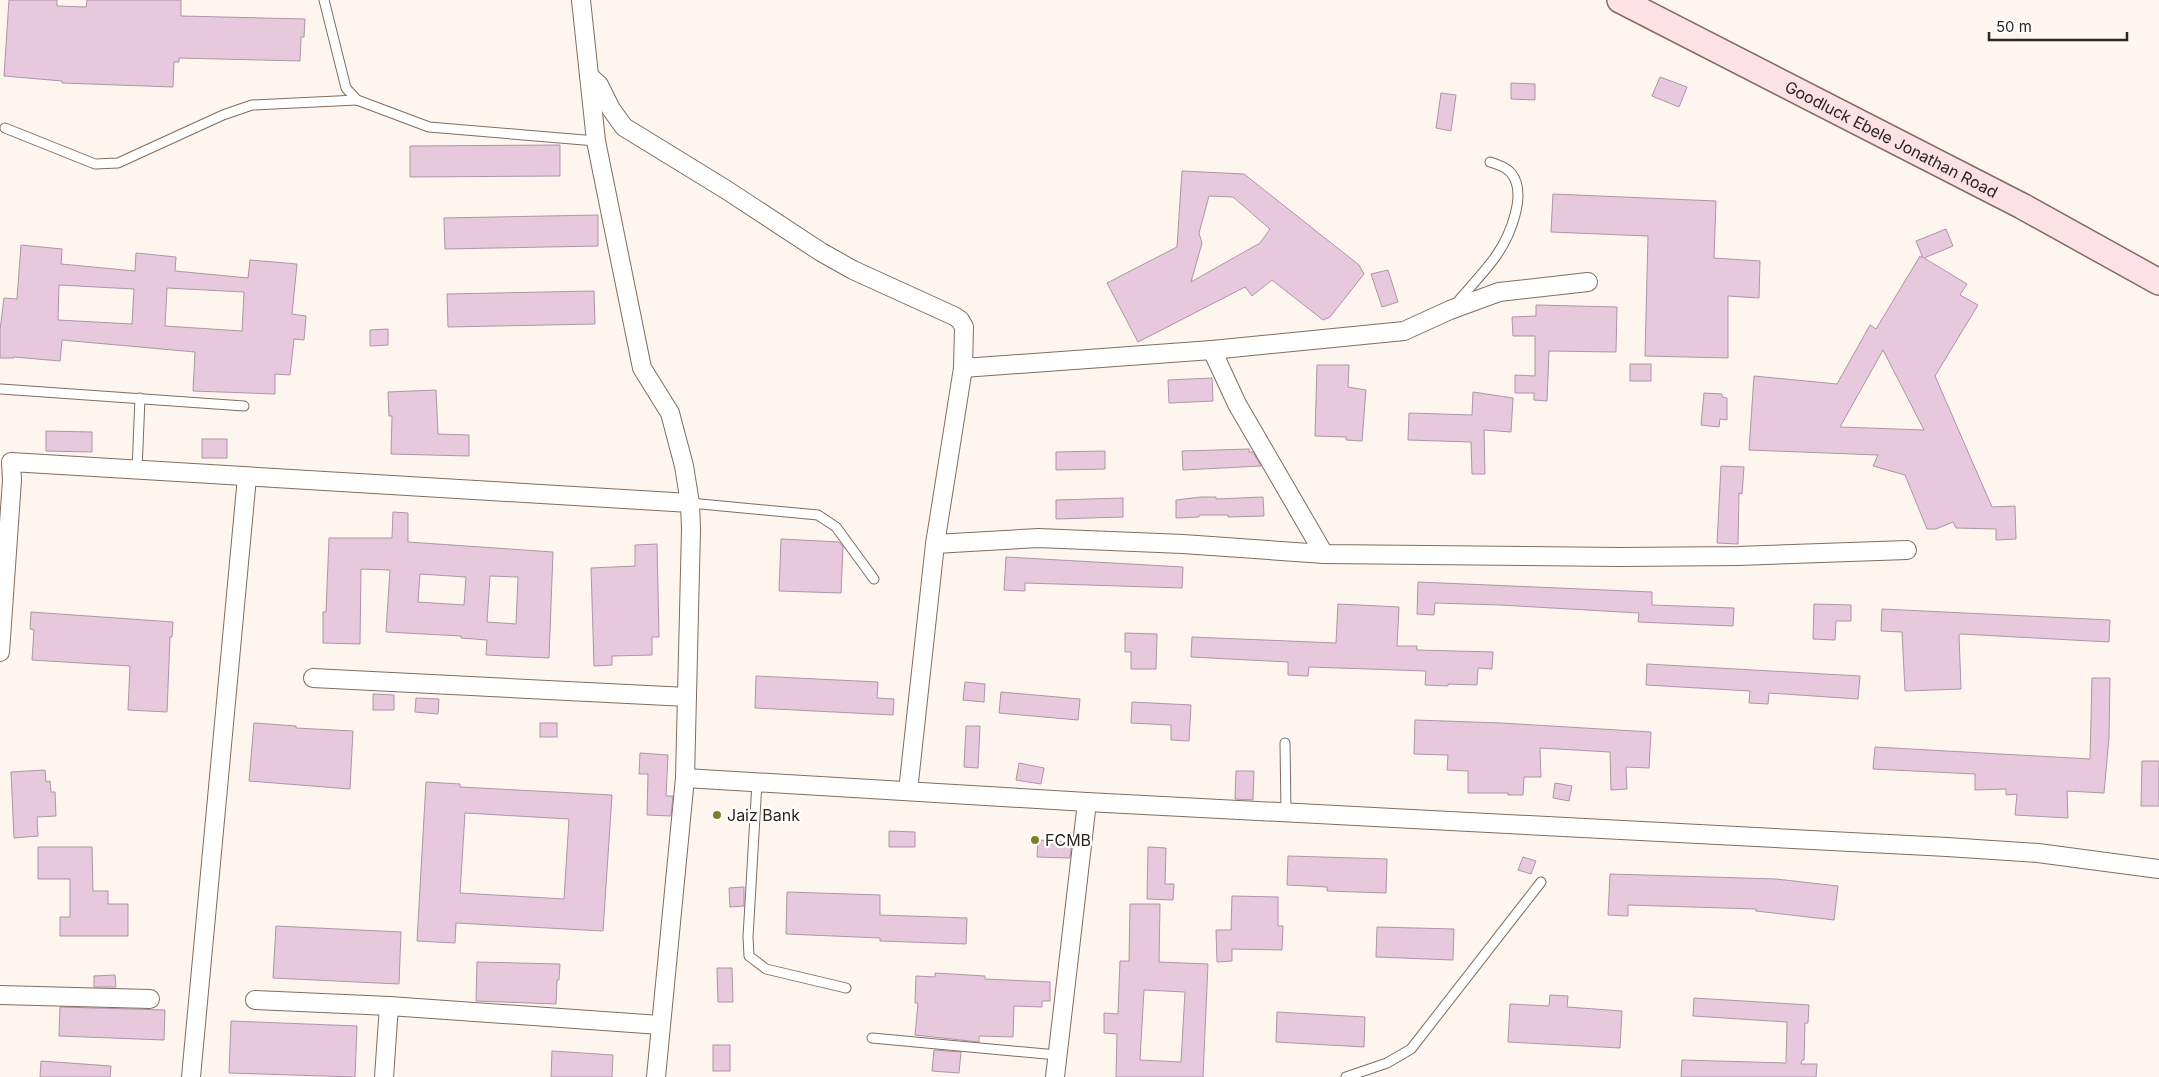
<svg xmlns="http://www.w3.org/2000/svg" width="2159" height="1077" viewBox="0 0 2159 1077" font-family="Inter,sans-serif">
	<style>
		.building { fill: #e8c8dd; stroke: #ac96a4; fill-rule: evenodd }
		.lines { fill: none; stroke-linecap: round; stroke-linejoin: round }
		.service-casing { stroke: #816d5f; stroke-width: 11 }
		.minor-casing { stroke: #816d5f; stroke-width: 20 }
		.secondary-casing { stroke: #816d5f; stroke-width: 28 }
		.service { stroke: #fff; stroke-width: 9 }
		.minor { stroke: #fff; stroke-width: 18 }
		.secondary { stroke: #fce1e6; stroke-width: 25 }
		.poi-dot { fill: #7f7e26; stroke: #fff; stroke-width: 2 }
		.labels { text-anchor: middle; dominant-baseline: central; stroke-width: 4.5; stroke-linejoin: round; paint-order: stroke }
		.street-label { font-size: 16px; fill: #2e2520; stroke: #fff }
		.poi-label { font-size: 16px; fill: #2e2520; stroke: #fff; text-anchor: start }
	</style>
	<rect width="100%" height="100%" fill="#fef5ee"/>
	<g class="building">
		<path d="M 9,0 L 57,0 L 57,6 L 86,7 L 87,0 L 181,0 L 181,16 L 305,19 L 304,37 L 301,37 L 300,61 L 179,58 L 179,62 L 174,62 L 173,87 L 62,83 L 62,81 L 4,76 Z"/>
		<path d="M 1660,77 L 1687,87 L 1679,107 L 1652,96 Z"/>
		<path d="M 1511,83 L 1535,84 L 1535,100 L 1511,99 Z"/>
		<path d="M 1441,93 L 1456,95 L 1451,131 L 1436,128 Z"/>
		<path d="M 560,145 L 560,176 L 410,177 L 410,146 Z"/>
		<path d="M 1182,171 L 1244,174 L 1359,265 L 1364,274 L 1330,317 L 1323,320 L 1272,280 L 1252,296 L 1245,287 L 1138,342 L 1107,283 L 1177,247 ZM 1209,196 L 1233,197 L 1270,229 L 1260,243 L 1191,282 L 1202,243 L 1199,233 Z"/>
		<path d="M 1553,194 L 1716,201 L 1714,258 L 1760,261 L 1759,298 L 1728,296 L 1728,358 L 1645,356 L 1648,236 L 1551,232 Z"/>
		<path d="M 598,215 L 598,246 L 445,249 L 444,218 Z"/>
		<path d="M 1946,229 L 1953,246 L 1924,258 L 1967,284 L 1960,295 L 1978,305 L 1935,376 L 1992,507 L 2015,506 L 2016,539 L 1996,540 L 1996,529 L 1956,528 L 1953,522 L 1936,529 L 1927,529 L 1905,475 L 1873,466 L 1878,455 L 1749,450 L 1754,376 L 1837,384 L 1870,325 L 1876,329 L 1920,256 L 1923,258 L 1916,241 ZM 1883,350 L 1924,430 L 1840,427 Z"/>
		<path d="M 21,245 L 62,249 L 61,264 L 135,271 L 136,253 L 176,257 L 175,271 L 248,278 L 250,260 L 297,264 L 292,314 L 306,316 L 304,340 L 294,339 L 290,375 L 275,374 L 275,394 L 193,391 L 195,352 L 62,340 L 60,361 L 14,357 L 14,358 L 0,358 L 0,330 L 4,298 L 17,299 ZM 59,285 L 134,289 L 132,324 L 58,320 ZM 167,288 L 244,292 L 242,331 L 165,326 Z"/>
		<path d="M 1388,270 L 1398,302 L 1382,307 L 1371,274 Z"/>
		<path d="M 594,291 L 595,324 L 448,327 L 447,294 Z"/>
		<path d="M 1536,305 L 1617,307 L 1616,352 L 1549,351 L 1547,401 L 1534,400 L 1534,393 L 1515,393 L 1515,375 L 1535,376 L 1535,336 L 1513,336 L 1512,317 L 1536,316 Z"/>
		<path d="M 388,329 L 388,345 L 370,346 L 370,330 Z"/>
		<rect x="1630" y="364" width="21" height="17"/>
		<path d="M 1317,365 L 1349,365 L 1348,387 L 1366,390 L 1362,441 L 1346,440 L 1346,437 L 1315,436 Z"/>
		<path d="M 1212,378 L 1213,401 L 1169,403 L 1168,380 Z"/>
		<path d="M 436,390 L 438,434 L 469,435 L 469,456 L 391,454 L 392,416 L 389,416 L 388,392 Z"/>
		<path d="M 1473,392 L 1513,398 L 1511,432 L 1484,430 L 1485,474 L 1472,474 L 1471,442 L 1408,440 L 1409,413 L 1472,415 Z"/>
		<path d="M 1704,393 L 1722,394 L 1722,397 L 1727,398 L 1727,420 L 1720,419 L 1719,427 L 1701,425 Z"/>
		<path d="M 46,431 L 92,432 L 92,452 L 46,451 Z"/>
		<rect x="202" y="439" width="25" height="19"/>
		<path d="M 1249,449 L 1249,452 L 1253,452 L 1261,466 L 1183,470 L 1182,451 Z"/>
		<path d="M 1105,451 L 1105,469 L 1056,470 L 1056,452 Z"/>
		<path d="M 1721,466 L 1744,467 L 1742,494 L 1739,493 L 1738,544 L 1717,543 Z"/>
		<path d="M 1201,497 L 1216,497 L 1216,499 L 1263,497 L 1264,516 L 1228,517 L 1228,515 L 1199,515 L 1199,517 L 1176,518 L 1176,500 Z"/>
		<path d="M 1123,498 L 1123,517 L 1056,519 L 1056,500 Z"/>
		<path d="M 393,512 L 408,513 L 408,542 L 553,552 L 549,658 L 486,655 L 487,640 L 461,638 L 461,636 L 386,632 L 390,570 L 361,569 L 360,644 L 323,643 L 323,612 L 326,612 L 329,538 L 392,538 ZM 420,574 L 466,577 L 464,605 L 418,602 ZM 490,576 L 518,577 L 516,624 L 487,622 Z"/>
		<path d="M 781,539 L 839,542 L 843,547 L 841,593 L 779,591 Z"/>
		<path d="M 657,544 L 659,637 L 652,637 L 652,655 L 612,656 L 612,665 L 594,666 L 591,568 L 635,566 L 635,545 Z"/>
		<path d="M 1006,557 L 1183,567 L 1182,588 L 1025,583 L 1025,591 L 1004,590 Z"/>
		<path d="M 1418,582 L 1652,592 L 1652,605 L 1734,608 L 1733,626 L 1638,622 L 1639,613 L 1500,605 L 1435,603 L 1434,615 L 1417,614 Z"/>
		<path d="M 1338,604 L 1399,607 L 1397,646 L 1417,646 L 1417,650 L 1493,652 L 1492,669 L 1478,668 L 1477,685 L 1448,684 L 1448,686 L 1425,685 L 1426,671 L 1309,667 L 1308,676 L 1288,675 L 1288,662 L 1191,657 L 1192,637 L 1336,643 Z"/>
		<path d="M 1814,604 L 1851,605 L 1851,621 L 1836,621 L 1835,640 L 1813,639 Z"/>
		<path d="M 1882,609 L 2110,620 L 2109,642 L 1961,634 L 1959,635 L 1961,689 L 1905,691 L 1902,632 L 1881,631 Z"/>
		<path d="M 31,612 L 173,622 L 172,637 L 170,637 L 167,712 L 128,710 L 130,666 L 32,660 L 34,630 L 30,629 Z"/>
		<path d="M 1125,633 L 1157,634 L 1156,669 L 1131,669 L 1131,652 L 1125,652 Z"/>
		<path d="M 1647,664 L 1860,676 L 1858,699 L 1769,693 L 1768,704 L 1749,703 L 1750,691 L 1646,685 Z"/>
		<path d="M 756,676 L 878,682 L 877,698 L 894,699 L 893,715 L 755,708 Z"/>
		<path d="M 2092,678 L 2110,678 L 2109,738 L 2104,793 L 2067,791 L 2068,818 L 2015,815 L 2017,794 L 2006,795 L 2006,789 L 1975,790 L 1975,774 L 1873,769 L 1875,747 L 2090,759 Z"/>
		<path d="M 965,682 L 985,684 L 984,702 L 963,700 Z"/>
		<path d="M 1001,692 L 1080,699 L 1078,720 L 999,713 Z"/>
		<path d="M 373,694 L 394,695 L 394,710 L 373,710 Z"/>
		<path d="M 416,698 L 439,699 L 438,714 L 415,712 Z"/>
		<path d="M 1132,702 L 1191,705 L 1189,741 L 1171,740 L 1171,725 L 1131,723 Z"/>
		<path d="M 1415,720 L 1501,723 L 1651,732 L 1649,768 L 1626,767 L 1627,789 L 1611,790 L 1610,752 L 1540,748 L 1541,777 L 1524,777 L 1523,795 L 1508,795 L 1508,793 L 1468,793 L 1468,771 L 1447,770 L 1448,755 L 1414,754 Z"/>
		<path d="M 254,723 L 296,726 L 296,728 L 353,731 L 350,789 L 249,781 Z"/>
		<rect x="540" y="723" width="17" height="14"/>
		<path d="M 966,726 L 980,726 L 978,768 L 964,767 Z"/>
		<path d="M 640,753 L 668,755 L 666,796 L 673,796 L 671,816 L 647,815 L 648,774 L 639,774 Z"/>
		<path d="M 2142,761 L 2159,761 L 2159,806 L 2141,806 Z"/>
		<path d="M 1019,763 L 1044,768 L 1041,784 L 1016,780 Z"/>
		<path d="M 45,770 L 46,782 L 50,781 L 51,792 L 55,792 L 56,816 L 37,817 L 38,836 L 14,838 L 11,772 Z"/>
		<path d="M 1236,771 L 1254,771 L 1253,800 L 1235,799 Z"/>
		<path d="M 426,782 L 460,784 L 460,787 L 612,795 L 603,931 L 456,923 L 455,943 L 417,941 ZM 465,813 L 569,819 L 564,899 L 460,893 Z"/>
		<path d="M 1555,783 L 1572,786 L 1569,801 L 1553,798 Z"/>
		<path d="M 889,831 L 915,832 L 915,847 L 889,847 Z"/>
		<path d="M 1038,840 L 1072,842 L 1070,858 L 1037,857 Z"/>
		<path d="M 38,847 L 92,847 L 93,891 L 108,891 L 108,904 L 128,904 L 128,936 L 60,936 L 60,917 L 70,917 L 70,879 L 38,879 Z"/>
		<path d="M 1148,847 L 1166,848 L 1165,884 L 1174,884 L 1173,900 L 1147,899 Z"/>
		<path d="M 1288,856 L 1387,859 L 1386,893 L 1327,891 L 1327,887 L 1287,885 Z"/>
		<path d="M 1523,857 L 1536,861 L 1531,874 L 1518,870 Z"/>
		<path d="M 1610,874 L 1776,879 L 1838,886 L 1834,920 L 1756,911 L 1756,909 L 1628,905 L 1628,916 L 1608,915 Z"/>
		<path d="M 744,887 L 744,906 L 730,907 L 729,888 Z"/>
		<path d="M 787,892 L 880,895 L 880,915 L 967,918 L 966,944 L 880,941 L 880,938 L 786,934 Z"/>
		<path d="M 1232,896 L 1278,897 L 1278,926 L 1283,926 L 1282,950 L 1232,949 L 1232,961 L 1217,962 L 1216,930 L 1231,930 Z"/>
		<path d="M 1130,904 L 1160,904 L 1159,962 L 1208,964 L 1203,1077 L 1116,1077 L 1117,1034 L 1104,1033 L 1104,1013 L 1118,1014 L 1120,961 L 1129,961 ZM 1144,990 L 1185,992 L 1181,1062 L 1140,1060 Z"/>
		<path d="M 276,926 L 401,932 L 399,984 L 273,978 Z"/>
		<path d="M 1377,927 L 1454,929 L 1453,960 L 1376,957 Z"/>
		<path d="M 477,962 L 560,964 L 559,980 L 557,980 L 556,1004 L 476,1001 Z"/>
		<path d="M 717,968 L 732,968 L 733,1002 L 718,1002 Z"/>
		<path d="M 935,973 L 985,976 L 985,979 L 1050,982 L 1050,1001 L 1042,1001 L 1042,1007 L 1014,1006 L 1013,1037 L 979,1036 L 979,1042 L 915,1035 L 918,1003 L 915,1003 L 916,976 L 935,977 Z"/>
		<path d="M 115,975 L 116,987 L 94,987 L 94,976 Z"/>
		<path d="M 1550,995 L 1568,996 L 1567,1007 L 1622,1011 L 1620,1048 L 1508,1042 L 1510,1004 L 1549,1006 Z"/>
		<path d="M 1694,998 L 1809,1005 L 1808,1023 L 1805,1023 L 1804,1060 L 1802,1060 L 1801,1064 L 1817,1064 L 1816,1077 L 1681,1077 L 1682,1060 L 1786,1063 L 1787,1022 L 1693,1016 Z"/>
		<path d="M 60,1007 L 165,1010 L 164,1040 L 59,1036 Z"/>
		<path d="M 1277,1012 L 1365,1017 L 1364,1047 L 1276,1042 Z"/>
		<path d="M 231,1021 L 357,1026 L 355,1077 L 229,1073 Z"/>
		<rect x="713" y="1045" width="17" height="26"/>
		<path d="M 934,1050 L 961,1052 L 959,1073 L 932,1071 Z"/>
		<path d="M 552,1051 L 613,1055 L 612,1077 L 551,1077 Z"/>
		<path d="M 41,1061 L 111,1066 L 110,1077 L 40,1077 Z"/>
	</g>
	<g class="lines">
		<g class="service-casing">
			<g id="service">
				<path d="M 324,0 L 346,88 L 357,100 L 429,127 L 596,141"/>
				<path d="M 5,128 L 95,164 L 118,163 L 223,115 L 252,105 L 357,100"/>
				<path d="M 1454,306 C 1468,289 1484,273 1496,256 C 1510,236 1528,193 1511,173 C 1506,167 1497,164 1490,162"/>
				<path d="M 1,389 L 244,406"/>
				<path d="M 137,470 L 140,398"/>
				<path d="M 690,503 L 818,515 L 836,527 L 874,579"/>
				<path d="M 1285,743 L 1286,812"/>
				<path d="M 757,782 L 748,937 L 749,956 L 766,969 L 846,988"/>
				<path d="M 872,1038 L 1057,1055"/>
				<path d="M 1346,1077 L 1387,1063 L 1411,1049 L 1541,882"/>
			</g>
		</g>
		<g class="minor-casing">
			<g id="minor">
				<path d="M 581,0 L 596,141 L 642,368 L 670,413 L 684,466 L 690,503 L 691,529 L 685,778 L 656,1077"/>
				<path d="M 589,76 L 599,85 L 611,109 L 624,127 L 725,189 L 821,252 L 853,270 L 954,316 L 960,320 L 964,327 L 963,368 L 935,544 L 908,791"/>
				<path d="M 1212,350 L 1237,404 L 1324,554"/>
				<path d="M 963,368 L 1212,350 L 1404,331 L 1450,310 L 1499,292 L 1588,282"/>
				<path d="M 935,544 L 1038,538 L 1183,544 L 1324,554 L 1621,557 L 1738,556 L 1907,550"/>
				<path d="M 0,652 L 12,480 L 11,462 L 690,503"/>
				<path d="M 313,678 L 687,697"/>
				<path d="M 685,778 L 1087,802 L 1947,847 L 2038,853 L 2159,869"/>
				<path d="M 0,995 L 150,999"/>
				<path d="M 255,1000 L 389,1006 L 660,1025"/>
				<path d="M 191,1077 L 247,477"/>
				<path d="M 384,1077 L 389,1006"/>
				<path d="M 1055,1077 L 1087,802"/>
			</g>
		</g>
		<g class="secondary-casing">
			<g id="secondary">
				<path id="s1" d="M 1620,0 L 2022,206 L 2159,282"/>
			</g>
		</g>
		<use href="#service" class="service"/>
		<use href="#minor" class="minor"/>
		<use href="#secondary" class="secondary"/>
	</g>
	<g class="poi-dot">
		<circle cx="717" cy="815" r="5"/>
		<circle cx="1035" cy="840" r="5"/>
	</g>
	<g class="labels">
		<g class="street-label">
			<text stroke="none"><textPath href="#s1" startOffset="305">Goodluck Ebele Jonathan Road</textPath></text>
		</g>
		<g class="poi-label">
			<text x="727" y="815">Jaiz Bank</text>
			<text x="1045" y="840">FCMB</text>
		</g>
	</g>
	<path d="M1989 32v8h138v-8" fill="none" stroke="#2e2520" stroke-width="2.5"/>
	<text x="1996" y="32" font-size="15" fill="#2e2520" stroke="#ffffff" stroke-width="4" paint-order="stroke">50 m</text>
</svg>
